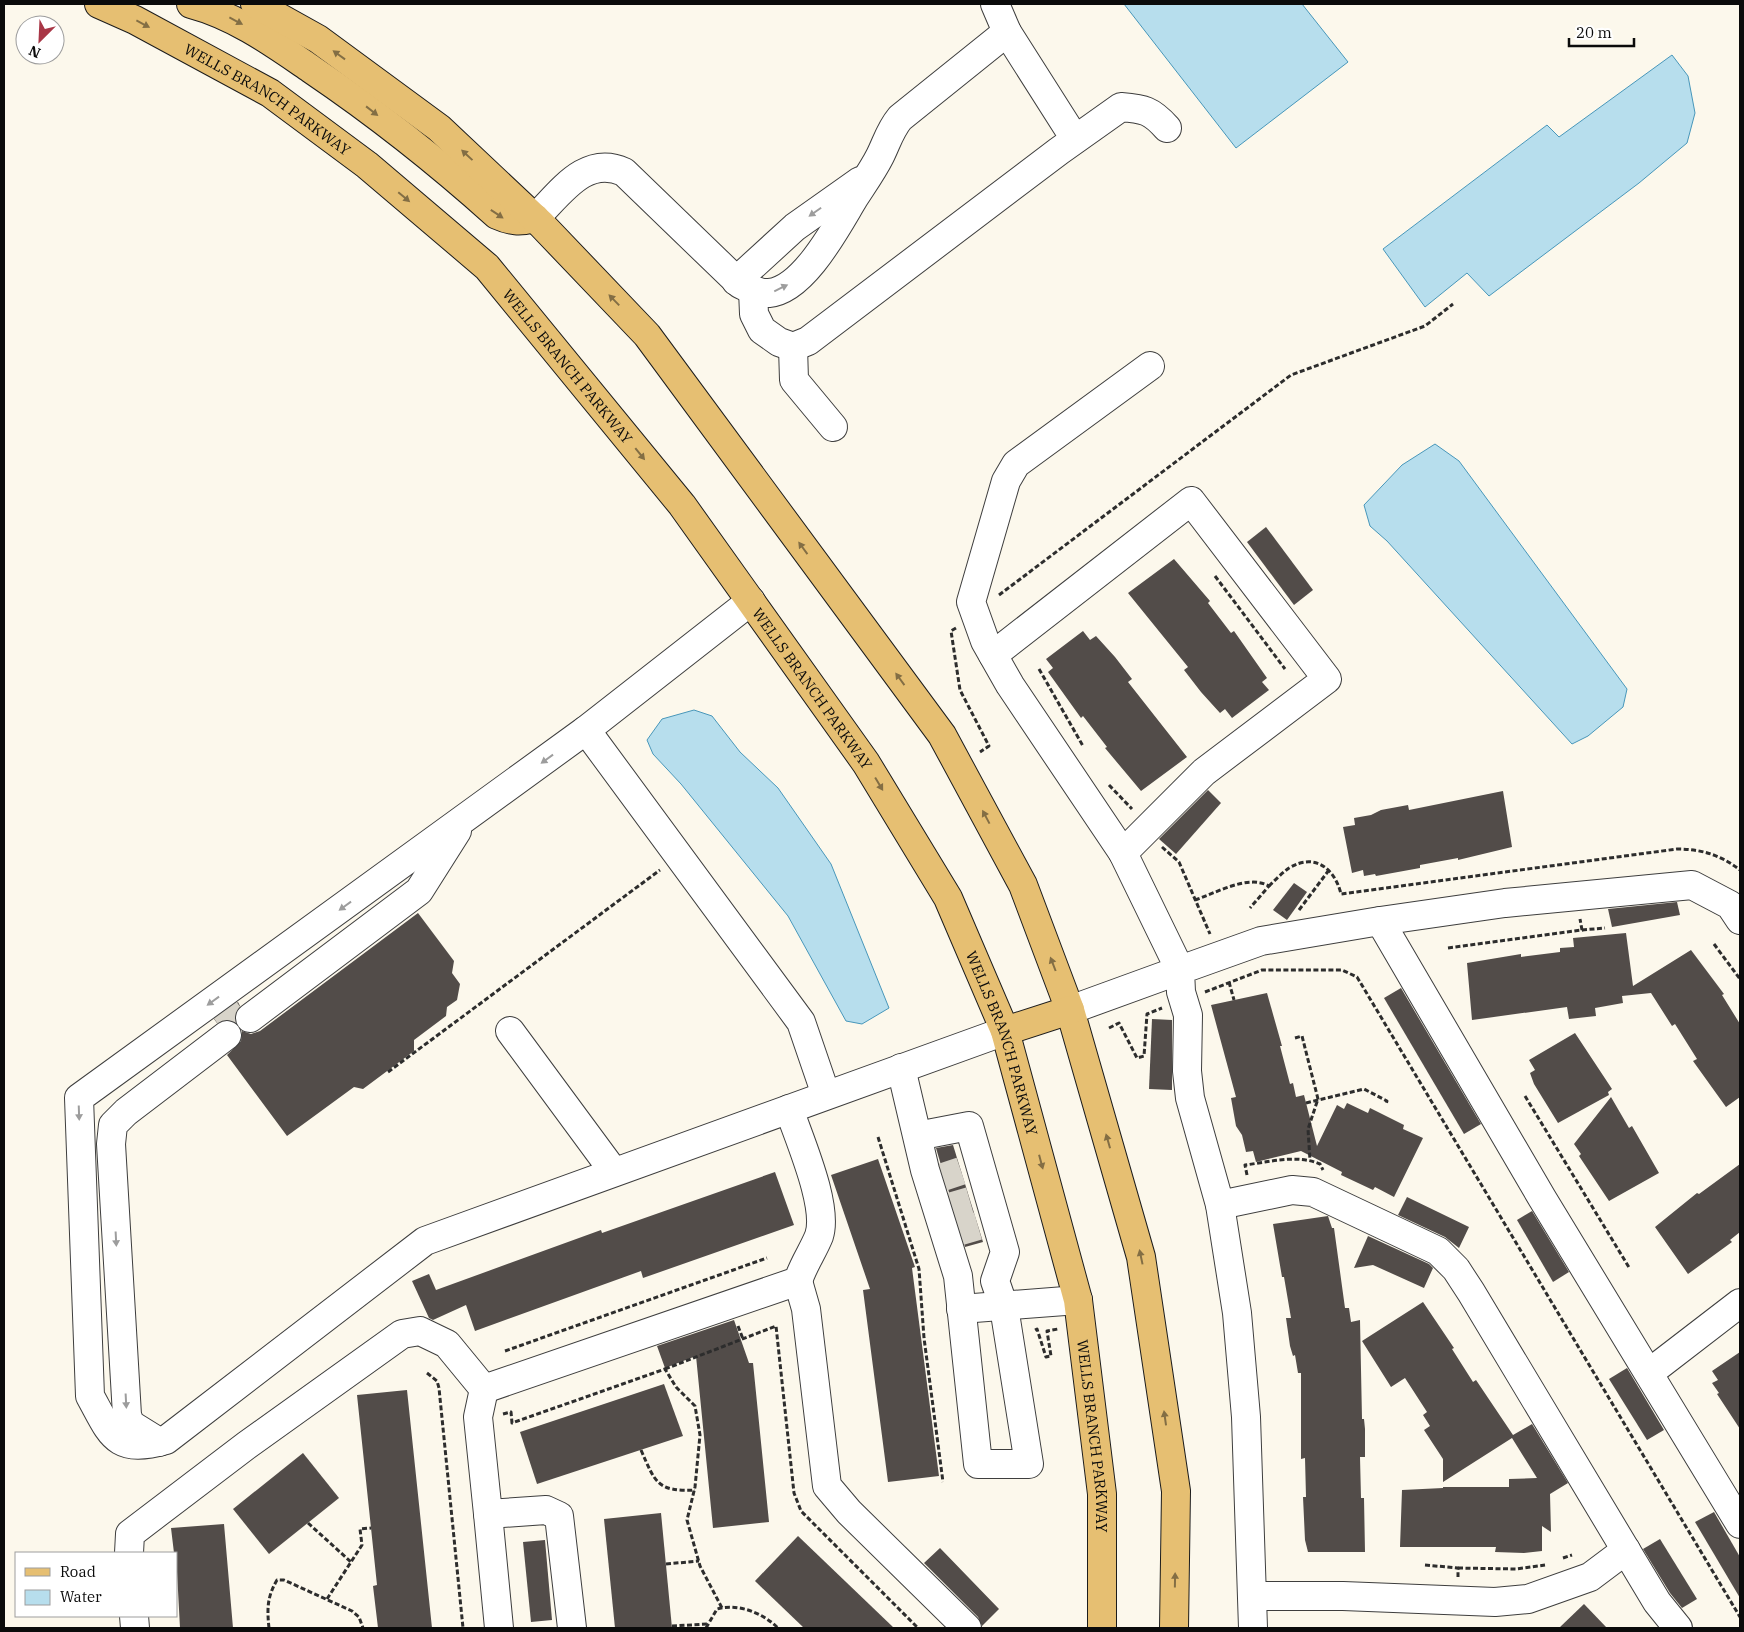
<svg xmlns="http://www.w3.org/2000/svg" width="1744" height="1632" viewBox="0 0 1744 1632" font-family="'IBM Plex Serif',serif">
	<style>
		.water { fill: #b7deed; stroke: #4897ba }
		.building { fill: #524c49 }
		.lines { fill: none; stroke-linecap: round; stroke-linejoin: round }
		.minor-tunnel { stroke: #d8d4ca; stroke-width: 28; stroke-dasharray: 28 14; stroke-linecap: butt }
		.minor-casing { stroke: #3e3e3e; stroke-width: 30 }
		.major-casing { stroke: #1c1c1c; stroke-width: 30 }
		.path { stroke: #2d2d2d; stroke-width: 3; stroke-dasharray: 5 2.5; stroke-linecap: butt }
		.minor { stroke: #fff; stroke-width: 28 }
		.major { stroke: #e6bf72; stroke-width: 28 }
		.oneway { fill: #836e44 }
		.oneway2 { fill: #9d9d9d }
		.labels { text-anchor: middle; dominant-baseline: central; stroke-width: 5; stroke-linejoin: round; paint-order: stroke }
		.street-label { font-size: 15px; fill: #0b0b0b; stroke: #fff }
	</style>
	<rect width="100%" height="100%" fill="#fcf8ec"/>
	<g class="water">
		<path d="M 1124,4 L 1302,4 L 1348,62 L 1236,148 Z"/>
		<path d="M 1672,55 L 1688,76 L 1695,113 L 1687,143 L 1639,183 L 1489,296 L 1467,273 L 1425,307 L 1383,249 L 1547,125 L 1559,137 Z"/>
		<path d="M 1435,444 L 1459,461 L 1627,689 L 1623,707 L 1588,736 L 1572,744 L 1387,541 L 1370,526 L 1364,505 L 1402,465 Z"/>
		<path d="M 694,710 L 712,716 L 740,752 L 778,788 L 831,864 L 889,1008 L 862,1024 L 846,1021 L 788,916 L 681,784 L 653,754 L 647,740 L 662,719 Z"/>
	</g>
	<g class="building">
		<path d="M 1266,527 L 1313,590 L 1294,605 L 1247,542 Z"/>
		<path d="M 1174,559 L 1210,601 L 1208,603 L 1231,633 L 1234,631 L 1267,678 L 1262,682 L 1269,690 L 1232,718 L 1225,709 L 1220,713 L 1201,692 L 1184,670 L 1188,667 L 1128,593 Z"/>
		<path d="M 1083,631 L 1090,640 L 1096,636 L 1115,657 L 1132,679 L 1128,682 L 1187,757 L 1141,791 L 1105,748 L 1107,747 L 1083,716 L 1081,718 L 1048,672 L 1053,668 L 1046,659 Z"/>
		<path d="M 1208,790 L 1221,803 L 1176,854 L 1159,839 Z"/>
		<path d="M 1503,791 L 1512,847 L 1458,860 L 1458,858 L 1420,865 L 1420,868 L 1376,876 L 1375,874 L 1364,876 L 1363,870 L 1352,873 L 1343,827 L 1355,825 L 1354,818 L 1371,815 L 1381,810 L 1408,805 L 1409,810 Z"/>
		<path d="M 1294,883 L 1307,892 L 1287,920 L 1273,910 Z"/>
		<path d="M 1677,902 L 1680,915 L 1612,927 L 1608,909 Z"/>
		<path d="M 418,913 L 454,961 L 452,973 L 460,984 L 457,1000 L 447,1007 L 446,1016 L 414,1040 L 414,1051 L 363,1089 L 354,1087 L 287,1136 L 227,1055 L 241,1041 L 242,1031 L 251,1034 L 260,1031 Z"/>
		<path d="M 1626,933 L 1633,986 L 1691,950 L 1724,994 L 1722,995 L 1740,1024 L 1740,1097 L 1726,1107 L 1693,1061 L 1697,1059 L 1675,1024 L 1672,1026 L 1651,993 L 1622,996 L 1623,1003 L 1595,1008 L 1596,1016 L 1569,1019 L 1567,1007 L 1472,1020 L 1467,963 L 1521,954 L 1521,957 L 1560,952 L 1560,948 L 1574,947 L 1573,938 Z"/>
		<path d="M 1401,988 L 1481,1124 L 1464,1134 L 1384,998 Z"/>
		<path d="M 1267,993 L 1282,1046 L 1280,1046 L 1290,1084 L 1293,1083 L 1296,1097 L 1304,1095 L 1317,1146 L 1337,1105 L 1344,1109 L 1347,1103 L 1368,1113 L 1370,1108 L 1404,1125 L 1403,1129 L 1423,1138 L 1394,1197 L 1375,1187 L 1373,1190 L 1341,1175 L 1342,1172 L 1301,1151 L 1256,1162 L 1253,1151 L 1246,1152 L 1242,1135 L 1236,1126 L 1231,1098 L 1236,1097 L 1211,1005 Z"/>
		<path d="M 238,1002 L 240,1006 L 236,1012 L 235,1022 L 226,1020 L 217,1023 L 214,1019 Z"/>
		<path d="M 1152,1019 L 1172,1020 L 1172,1090 L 1149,1089 Z"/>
		<path d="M 1575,1033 L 1612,1089 L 1608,1092 L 1609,1095 L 1558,1123 L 1534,1084 L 1530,1073 L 1535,1070 L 1529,1060 Z"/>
		<path d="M 1611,1097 L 1629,1128 L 1632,1126 L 1659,1173 L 1609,1201 L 1579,1156 L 1581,1154 L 1574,1144 Z"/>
		<path d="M 953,1145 L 983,1242 L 965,1247 L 936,1148 Z"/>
		<path d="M 878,1159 L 915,1267 L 912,1268 L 939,1476 L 888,1482 L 863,1290 L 870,1289 L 831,1175 Z"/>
		<path d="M 1740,1164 L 1740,1232 L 1730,1240 L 1732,1242 L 1688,1274 L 1655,1227 L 1697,1193 L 1699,1194 Z"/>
		<path d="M 775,1172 L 794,1225 L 643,1278 L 641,1271 L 475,1331 L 466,1305 L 433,1320 L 429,1318 L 412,1281 L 429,1274 L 436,1290 L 601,1230 L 602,1233 Z"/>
		<path d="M 1407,1197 L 1469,1227 L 1459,1248 L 1445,1237 L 1398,1215 Z"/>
		<path d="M 1532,1211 L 1569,1272 L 1553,1282 L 1517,1220 Z"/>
		<path d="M 1328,1216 L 1332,1228 L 1334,1228 L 1345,1308 L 1349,1308 L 1351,1322 L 1360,1320 L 1362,1419 L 1364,1419 L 1365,1429 L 1365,1457 L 1360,1457 L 1361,1498 L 1364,1498 L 1365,1552 L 1308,1552 L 1305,1540 L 1303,1497 L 1306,1497 L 1305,1458 L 1301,1459 L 1301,1373 L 1298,1373 L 1295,1355 L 1293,1356 L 1290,1346 L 1286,1318 L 1291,1318 L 1284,1277 L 1282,1277 L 1273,1224 Z"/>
		<path d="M 1368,1236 L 1429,1264 L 1433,1268 L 1424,1288 L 1373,1265 L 1354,1268 Z"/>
		<path d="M 1423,1302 L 1454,1348 L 1452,1349 L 1473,1382 L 1476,1380 L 1513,1435 L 1532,1424 L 1568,1483 L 1550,1494 L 1551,1532 L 1542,1526 L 1542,1551 L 1524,1553 L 1495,1552 L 1496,1547 L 1400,1547 L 1402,1490 L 1443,1488 L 1443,1487 L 1509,1487 L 1509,1479 L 1537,1478 L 1512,1438 L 1443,1482 L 1443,1459 L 1424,1430 L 1430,1426 L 1423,1415 L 1427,1412 L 1405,1378 L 1391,1387 L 1362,1341 Z"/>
		<path d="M 734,1320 L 749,1363 L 753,1363 L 769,1522 L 713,1528 L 696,1356 L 665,1368 L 657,1346 Z"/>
		<path d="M 1740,1352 L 1740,1429 L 1717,1394 L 1719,1393 L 1712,1383 L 1718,1380 L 1712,1371 Z"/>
		<path d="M 1627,1368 L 1664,1430 L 1647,1440 L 1609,1379 Z"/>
		<path d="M 664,1384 L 683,1436 L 537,1484 L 520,1432 Z"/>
		<path d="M 407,1390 L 432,1628 L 378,1628 L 373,1586 L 377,1585 L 357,1395 Z"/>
		<path d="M 303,1453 L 339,1498 L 269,1554 L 233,1509 Z"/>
		<path d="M 1714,1512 L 1740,1557 L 1740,1598 L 1695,1522 Z"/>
		<path d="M 661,1513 L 672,1628 L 615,1628 L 604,1519 Z"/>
		<path d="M 224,1524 L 233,1628 L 180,1628 L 176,1553 L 174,1553 L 171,1528 Z"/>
		<path d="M 798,1536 L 894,1628 L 804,1628 L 755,1581 Z"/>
		<path d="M 1660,1539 L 1697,1599 L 1682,1608 L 1670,1593 L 1643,1549 Z"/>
		<path d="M 545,1540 L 552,1620 L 531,1622 L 523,1542 Z"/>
		<path d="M 940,1548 L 999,1609 L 982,1626 L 978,1617 L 924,1563 Z"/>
		<path d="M 1584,1604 L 1607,1628 L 1559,1628 Z"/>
	</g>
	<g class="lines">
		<g class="minor-tunnel">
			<path d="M 218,1024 L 241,1007"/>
			<path d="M 937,1179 L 961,1171"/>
			<path d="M 946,1208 L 970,1201"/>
			<path d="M 954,1233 L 978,1226"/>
		</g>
		<g class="minor-casing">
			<g id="minor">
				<path d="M 1007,32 L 1075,139"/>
				<path d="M 535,218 C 560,194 585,154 624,172 L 740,284 C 749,288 758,294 769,293 C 804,290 837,226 854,198 C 863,184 873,170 880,156 C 887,142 890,130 900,118 L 1007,32 L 995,4"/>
				<path d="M 736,281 L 795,227 L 860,181"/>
				<path d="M 753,290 L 754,314 L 762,330 L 779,342 L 793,347 L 808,341 L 1059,151 L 1121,107 C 1144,109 1151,110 1167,128"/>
				<path d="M 793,347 L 794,380 L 833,427"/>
				<path d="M 751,601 L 586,730 L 79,1098 L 90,1396 C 112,1436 115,1454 166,1440 L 425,1241 L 1005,1031"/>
				<path d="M 993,655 L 1191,501 L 1327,679 L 1204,772 L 1123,853"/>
				<path d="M 586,730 L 801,1022 L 826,1095"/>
				<path d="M 1380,921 L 1505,903 L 1692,885 L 1730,905 L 1740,920"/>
				<path d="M 1070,1010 L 1180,970 L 1123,853 L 1010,685 L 985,641 L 971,602 L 1006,481 L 1016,464 L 1150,366"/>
				<path d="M 250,1018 L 419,891 L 457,831"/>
				<path d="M 510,1031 L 614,1172"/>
				<path d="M 901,1068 L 925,1170 L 958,1276 L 978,1464 L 1029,1464 L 1004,1307 L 995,1281 L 1005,1252 L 969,1126 L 917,1136"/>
				<path d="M 1220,1205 L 1292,1190 L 1313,1192 L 1438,1251 L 1456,1269 L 1471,1292 L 1657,1602 L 1678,1628"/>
				<path d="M 798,1281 L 806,1309 L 827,1486 L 849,1512 L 967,1628"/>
				<path d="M 961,1309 L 1078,1300"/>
				<path d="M 1649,1373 L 1740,1303"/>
				<path d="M 484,1389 L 478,1417 L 488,1514 L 546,1510 L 559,1516 L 572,1628"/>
				<path d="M 159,1442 L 130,1424 L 127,1415 L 111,1144 L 113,1125 L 126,1112 L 227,1035"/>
				<path d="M 488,1514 L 499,1628"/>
				<path d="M 129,1553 L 130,1534 L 247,1445 L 402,1334 L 420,1331 L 447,1344 L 484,1389 L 798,1281 C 803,1265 813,1251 819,1236 C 829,1206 799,1139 789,1109"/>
				<path d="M 1253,1596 L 1343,1596 L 1495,1602 L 1528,1599 L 1590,1577 L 1626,1550"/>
				<path d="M 134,1616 L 135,1628"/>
				<path d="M 1253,1628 L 1246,1417 L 1237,1313 L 1220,1205 L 1190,1098 L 1187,1071 L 1188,1015 L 1181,992 L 1180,970 L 1261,941 L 1380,921 L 1542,1198 L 1740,1524"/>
			</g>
		</g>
		<g class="major-casing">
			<g id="major">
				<path id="s1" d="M 99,4 L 135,20 L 270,93 L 367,165 L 487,267 L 682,505 L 866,763 L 948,898 L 1005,1031 L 1078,1300 L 1102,1494 L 1102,1628"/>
				<path d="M 191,4 C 236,16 273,43 311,69 C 376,113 438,162 497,215 C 510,221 520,222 535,218"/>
				<path d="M 255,4 L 318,39 L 439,128 L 541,224 L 647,335 L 942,735 L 1023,885 L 1070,1010 L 1141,1257 L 1176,1491 L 1174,1628"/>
				<path d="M 1005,1031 L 1070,1010"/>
			</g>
		</g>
		<g class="path">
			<path d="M 1215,576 L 1285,669"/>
			<path d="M 999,595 L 1291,375 L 1425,326 L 1453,304"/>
			<path d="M 956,628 L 951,631 L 960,690 L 989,746 L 980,752"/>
			<path d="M 1039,669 L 1083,746"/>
			<path d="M 1109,785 L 1132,809"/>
			<path d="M 1162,847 L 1179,862 L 1210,934"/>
			<path d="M 1269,886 C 1275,880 1282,873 1289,868 C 1315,852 1335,869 1341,894 L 1677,849 C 1701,849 1721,855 1740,870"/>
			<path d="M 1195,900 C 1216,893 1248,874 1269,886 L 1250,908"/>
			<path d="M 1299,910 L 1329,870"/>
			<path d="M 1582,930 L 1605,928"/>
			<path d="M 1714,944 L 1740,979"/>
			<path d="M 1448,948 L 1582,930 L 1580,919"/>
			<path d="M 1229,982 L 1234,1000"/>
			<path d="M 1205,992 L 1262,970 L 1342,970 L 1357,977 L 1740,1617"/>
			<path d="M 1109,1028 L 1119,1023 L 1137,1058 L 1144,1056 L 1147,1014 L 1162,1008"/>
			<path d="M 1295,1038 L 1302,1036 L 1318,1099 L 1308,1129 L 1310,1160"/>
			<path d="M 388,1072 L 660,870"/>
			<path d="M 1525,1096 L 1630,1269"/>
			<path d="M 1306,1103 L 1364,1089 L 1387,1101 L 1386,1104"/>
			<path d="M 878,1137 L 919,1269 L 924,1338 L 943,1482"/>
			<path d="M 1247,1175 L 1245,1165 C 1269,1162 1297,1154 1320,1164 L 1323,1170"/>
			<path d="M 738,1326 L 743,1339"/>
			<path d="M 1035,1330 L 1037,1329 L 1046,1357 L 1051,1356 L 1047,1331 L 1058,1329"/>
			<path d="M 505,1351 L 767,1258"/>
			<path d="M 665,1369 L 776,1326 L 794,1493 L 801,1511 L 918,1628"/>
			<path d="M 427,1373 L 437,1381 L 439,1388 L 463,1628"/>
			<path d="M 503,1414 L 511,1412 L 512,1423 L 665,1369 L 676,1387 L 695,1406 L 700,1435 L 695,1487 L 687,1520 L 700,1566 L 722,1608"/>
			<path d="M 641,1450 C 655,1482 657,1492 695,1490"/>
			<path d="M 308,1523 L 351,1562"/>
			<path d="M 1563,1558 L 1572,1555"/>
			<path d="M 666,1564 L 699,1561"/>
			<path d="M 1425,1565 L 1458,1568 L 1458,1577"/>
			<path d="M 1458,1568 L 1516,1569 L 1545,1565"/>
			<path d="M 327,1599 L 362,1545 L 360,1529 L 371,1528"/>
			<path d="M 672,1626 L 708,1624"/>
			<path d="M 269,1628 C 267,1609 267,1597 277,1580 L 284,1580 L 352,1611 L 359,1617 L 363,1628"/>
			<path d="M 706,1628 L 717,1609 C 738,1603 763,1613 778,1628"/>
		</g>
		<use href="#minor" class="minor"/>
		<use href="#major" class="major"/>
	</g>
	<defs><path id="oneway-solid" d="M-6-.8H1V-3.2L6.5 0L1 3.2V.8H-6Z" transform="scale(1.25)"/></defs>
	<g class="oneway">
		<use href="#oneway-solid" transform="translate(236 21) rotate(28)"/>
		<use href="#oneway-solid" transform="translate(143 24) rotate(28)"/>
		<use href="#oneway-solid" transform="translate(339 55) rotate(-144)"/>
		<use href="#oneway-solid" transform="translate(372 111) rotate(38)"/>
		<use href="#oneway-solid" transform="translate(467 155) rotate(-137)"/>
		<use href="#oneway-solid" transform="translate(404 197) rotate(40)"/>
		<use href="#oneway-solid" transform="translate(497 214) rotate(34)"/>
		<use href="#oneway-solid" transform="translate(614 300) rotate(-134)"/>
		<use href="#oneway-solid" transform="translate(640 454) rotate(51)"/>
		<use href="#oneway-solid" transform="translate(803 548) rotate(-126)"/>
		<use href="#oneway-solid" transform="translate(900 679) rotate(-126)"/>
		<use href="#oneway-solid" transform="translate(879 784) rotate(59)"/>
		<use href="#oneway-solid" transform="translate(986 817) rotate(-118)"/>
		<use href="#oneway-solid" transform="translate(1053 964) rotate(-111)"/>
		<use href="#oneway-solid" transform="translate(1108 1141) rotate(-106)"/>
		<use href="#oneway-solid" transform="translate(1041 1162) rotate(75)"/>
		<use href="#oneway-solid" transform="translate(1141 1257) rotate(-102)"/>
		<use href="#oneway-solid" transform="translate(1165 1418) rotate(-98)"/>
		<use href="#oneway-solid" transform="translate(1175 1580) rotate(-89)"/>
	</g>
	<g class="oneway2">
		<use href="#oneway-solid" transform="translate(815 212) rotate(145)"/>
		<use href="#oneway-solid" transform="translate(781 288) rotate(-26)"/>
		<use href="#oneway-solid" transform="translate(547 759) rotate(144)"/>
		<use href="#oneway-solid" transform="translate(345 906) rotate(144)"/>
		<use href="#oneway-solid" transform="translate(213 1001) rotate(144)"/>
		<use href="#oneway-solid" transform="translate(79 1113) rotate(88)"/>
		<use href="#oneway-solid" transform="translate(116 1239) rotate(87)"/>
		<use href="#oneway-solid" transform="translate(126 1401) rotate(87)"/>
	</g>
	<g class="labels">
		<g class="street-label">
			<text stroke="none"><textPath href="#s1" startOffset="194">WELLS BRANCH PARKWAY</textPath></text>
			<text stroke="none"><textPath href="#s1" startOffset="599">WELLS BRANCH PARKWAY</textPath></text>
			<text stroke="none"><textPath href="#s1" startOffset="1004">WELLS BRANCH PARKWAY</textPath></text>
			<text stroke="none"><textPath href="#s1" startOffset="1409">WELLS BRANCH PARKWAY</textPath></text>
			<text stroke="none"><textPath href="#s1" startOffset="1814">WELLS BRANCH PARKWAY</textPath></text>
		</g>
	</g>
	<rect width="1744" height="1632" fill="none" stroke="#0b0b0b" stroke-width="10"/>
	<rect x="15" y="1552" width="162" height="65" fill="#ffffff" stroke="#9d9d9d"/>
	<rect x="25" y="1568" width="25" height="8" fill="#e6bf72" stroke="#9d9d9d"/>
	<text x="60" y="1577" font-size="15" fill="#0b0b0b">Road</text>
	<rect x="25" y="1590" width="25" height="15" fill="#b7deed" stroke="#9d9d9d"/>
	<text x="60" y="1602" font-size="15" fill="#0b0b0b">Water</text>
	<g transform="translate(40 40) rotate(204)"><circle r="24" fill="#ffffff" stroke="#9d9d9d"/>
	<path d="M0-4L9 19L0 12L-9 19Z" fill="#a83646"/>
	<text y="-8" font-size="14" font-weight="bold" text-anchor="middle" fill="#0b0b0b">N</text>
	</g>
	<path d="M1569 38v8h65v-8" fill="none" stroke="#0b0b0b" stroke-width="2.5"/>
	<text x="1576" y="38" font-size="15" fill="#0b0b0b" stroke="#ffffff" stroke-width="4" paint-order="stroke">20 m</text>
</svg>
